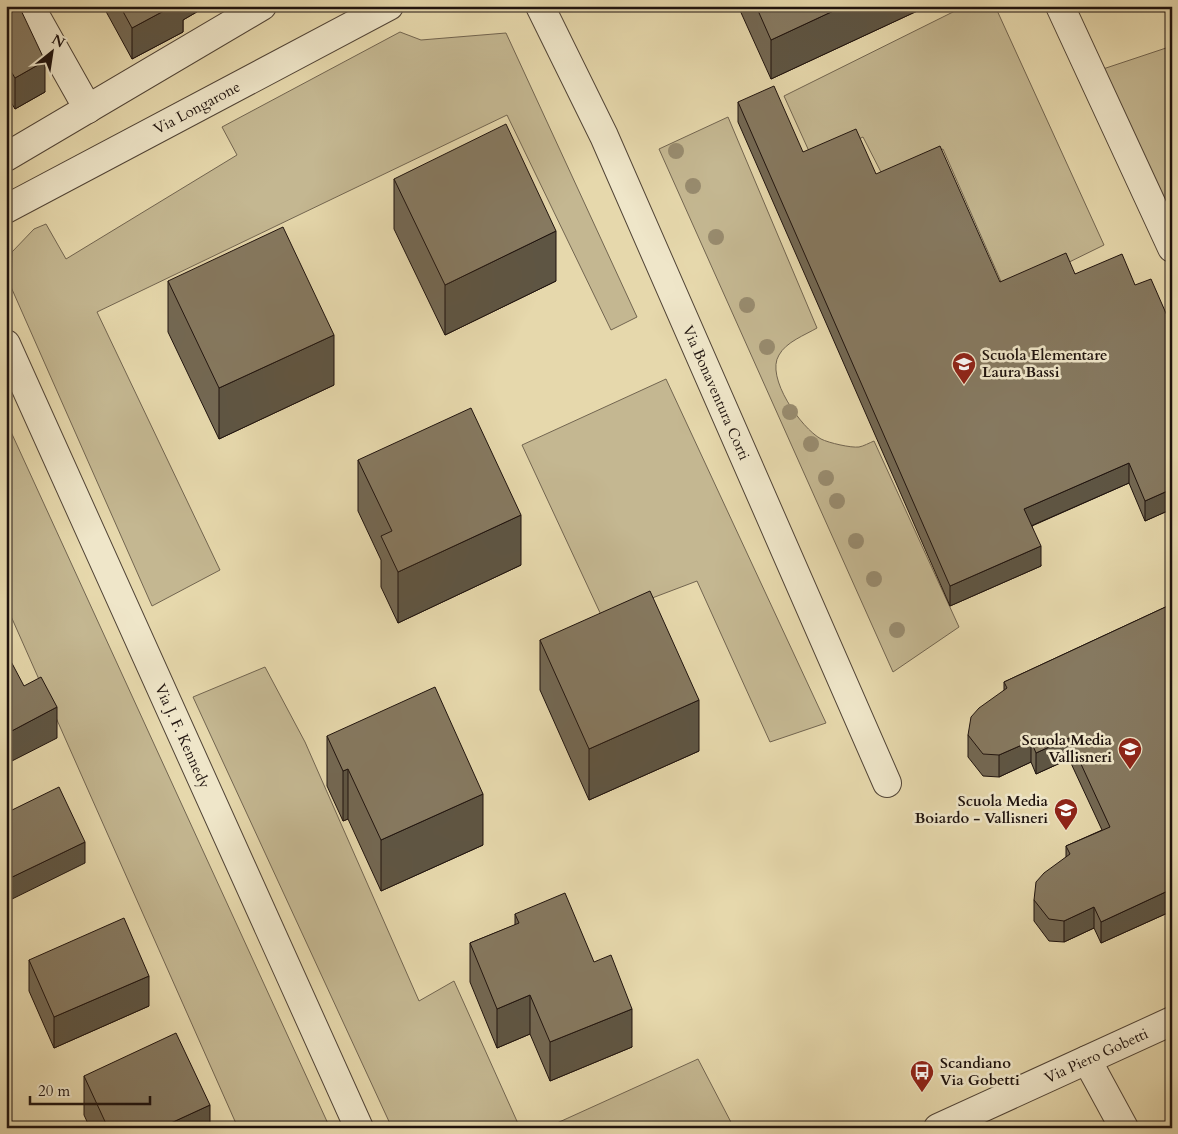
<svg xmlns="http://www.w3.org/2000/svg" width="1178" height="1134" viewBox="0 0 1178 1134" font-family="Cardo,serif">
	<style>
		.green { fill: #c4b791; stroke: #726550 }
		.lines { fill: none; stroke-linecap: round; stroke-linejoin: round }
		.minor-casing { stroke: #514436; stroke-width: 30 }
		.minor { stroke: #efe6c9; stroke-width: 28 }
		.tree { fill: #988b6e }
		.wall { fill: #736853; stroke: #1f130e }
		.shaded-wall { fill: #5e5543; stroke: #1f130e }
		.building { fill: #867960; stroke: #1f130e }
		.labels { text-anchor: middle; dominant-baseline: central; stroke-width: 5; stroke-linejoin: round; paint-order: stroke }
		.street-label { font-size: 15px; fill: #1f130e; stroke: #efe6c9 }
		.poi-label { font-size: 15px; font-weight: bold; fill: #1f130e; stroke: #efe6c9; text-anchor: start }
	</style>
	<rect width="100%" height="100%" fill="#e6d8ac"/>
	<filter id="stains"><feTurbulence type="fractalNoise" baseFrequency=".004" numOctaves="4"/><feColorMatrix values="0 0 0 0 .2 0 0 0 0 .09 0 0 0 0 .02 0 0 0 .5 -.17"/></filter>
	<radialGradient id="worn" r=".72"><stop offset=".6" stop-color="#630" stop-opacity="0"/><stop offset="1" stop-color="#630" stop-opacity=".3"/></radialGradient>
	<g class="green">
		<path d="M 965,6 L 995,6 L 1104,245 L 1006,293 L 943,149 L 883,176 L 863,137 L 813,160 L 784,96 Z"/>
		<path d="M 400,32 L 421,40 L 506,33 L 637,317 L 611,330 L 507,115 L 97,312 L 220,570 L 152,606 L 11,287 L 12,252 L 34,229 L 46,224 L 66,259 L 237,155 L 222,127 Z"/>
		<path d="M 1172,46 L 1172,219 L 1097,71 Z"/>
		<path d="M 728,117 L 817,328 C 805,335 786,342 779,355 C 765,377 801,428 821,439 C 829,443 851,448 859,447 C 864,446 869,443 874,441 L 959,627 L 893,672 L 659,149 Z"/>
		<path d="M 666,379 L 826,723 L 770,742 L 697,581 L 602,617 L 522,445 Z"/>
		<path d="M 6,421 L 330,1128 L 238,1128 L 6,605 Z"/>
		<path d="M 265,667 L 305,742 L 419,1001 L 454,981 L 520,1128 L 392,1128 L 193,697 Z"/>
		<path d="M 698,1059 L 734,1128 L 546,1128 Z"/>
	</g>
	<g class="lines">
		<g class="minor-casing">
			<g id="minor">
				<path d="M 30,6 L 88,109"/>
				<path id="s1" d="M 540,6 L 604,136 L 887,783"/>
				<path d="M 1060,6 L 1172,248"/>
				<path d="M 6,157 L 262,6"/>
				<path id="s2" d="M 6,209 L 389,6"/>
				<path id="s3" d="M 6,344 L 359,1128"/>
				<path d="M 1087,1060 L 1124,1128"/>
				<path id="s4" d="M 938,1128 L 1172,1021"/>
			</g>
		</g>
		<use href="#minor" class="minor"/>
	</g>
	<g class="tree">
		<circle cx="676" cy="151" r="8"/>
		<circle cx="693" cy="186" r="8"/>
		<circle cx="716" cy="237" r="8"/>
		<circle cx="747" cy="305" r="8"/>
		<circle cx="767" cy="347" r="8"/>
		<circle cx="790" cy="412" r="8"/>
		<circle cx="811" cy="444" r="8"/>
		<circle cx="826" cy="478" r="8"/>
		<circle cx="837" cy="501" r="8"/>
		<circle cx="856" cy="541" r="8"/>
		<circle cx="874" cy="579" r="8"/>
		<circle cx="897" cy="630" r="8"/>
	</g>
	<g class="wall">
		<path d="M 6,6 L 45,92 L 15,109 L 6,94 Z"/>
		<path d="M 103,6 L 207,6 L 183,20 L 183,32 L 132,59 Z"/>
		<path d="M 738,6 L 928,6 L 771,79 Z"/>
		<path d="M 738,102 L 803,152 L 876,174 L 1000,282 L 1075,274 L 1135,285 L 1172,327 L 1172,509 L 1145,521 L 1129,483 L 1032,526 L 1041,566 L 950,606 L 738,122 Z"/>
		<path d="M 394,179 L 556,281 L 445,335 L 394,229 Z"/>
		<path d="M 168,281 L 334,385 L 219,439 L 168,332 Z"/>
		<path d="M 358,460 L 521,565 L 398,623 L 381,587 L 381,560 L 358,511 Z"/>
		<path d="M 1172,604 L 1172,911 L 1101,943 L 1094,928 L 1064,942 L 1049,941 L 1034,921 L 1034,900 L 1066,857 L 1066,846 L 1102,830 L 1069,759 L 1036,774 L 1031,762 L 999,777 L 983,776 L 968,757 L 968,735 L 1004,690 L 1004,682 Z"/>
		<path d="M 540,640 L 699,751 L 589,800 L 540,690 Z"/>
		<path d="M 327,736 L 483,845 L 381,891 L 348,819 L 343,821 L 327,786 Z"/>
		<path d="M 515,914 L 594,962 L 632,1047 L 550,1081 L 530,1034 L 497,1048 L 470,982 L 470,943 L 515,925 Z"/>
		<path d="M 29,960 L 149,1006 L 54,1048 L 29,991 Z"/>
		<path d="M 84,1076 L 210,1128 L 90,1128 L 84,1115 Z"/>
	</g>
	<g class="shaded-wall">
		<path d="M 173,6 L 207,6 L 183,20 L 183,32 L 132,59 L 132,28 Z"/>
		<path d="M 844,6 L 928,6 L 771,79 L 771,40 Z"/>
		<path d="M 45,61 L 45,92 L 15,109 L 15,78 Z"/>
		<path d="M 556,231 L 556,281 L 445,335 L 445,285 Z"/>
		<path d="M 334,335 L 334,385 L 219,439 L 219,388 Z"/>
		<path d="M 1129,463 L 1129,483 L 1024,529 L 1024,509 Z"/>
		<path d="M 1172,489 L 1172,509 L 1145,521 L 1145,501 Z"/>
		<path d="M 521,515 L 521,565 L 398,623 L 398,572 Z"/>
		<path d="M 1041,546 L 1041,566 L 950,606 L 950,586 Z"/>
		<path d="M 699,700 L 699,751 L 589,800 L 589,749 Z"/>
		<path d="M 57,707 L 57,738 L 6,764 L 6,734 Z"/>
		<path d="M 1069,738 L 1069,759 L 1036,774 L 1036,753 Z"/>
		<path d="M 1031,741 L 1031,762 L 999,777 L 999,755 Z"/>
		<path d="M 348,769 L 348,819 L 343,821 L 343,771 Z"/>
		<path d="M 483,794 L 483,845 L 381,891 L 381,840 Z"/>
		<path d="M 85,842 L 85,863 L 6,902 L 6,880 Z"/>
		<path d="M 1172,889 L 1172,911 L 1101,943 L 1101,922 Z"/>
		<path d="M 1094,907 L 1094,928 L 1064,942 L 1064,921 Z"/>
		<path d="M 149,976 L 149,1006 L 54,1048 L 54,1017 Z"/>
		<path d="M 530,995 L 530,1034 L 497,1048 L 497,1009 Z"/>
		<path d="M 632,1009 L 632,1047 L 550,1081 L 550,1042 Z"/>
		<path d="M 210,1105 L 210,1128 L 160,1128 Z"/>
	</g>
	<g class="building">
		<path d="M 6,6 L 19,6 L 45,61 L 15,78 L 6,63 Z"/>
		<path d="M 120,6 L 173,6 L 132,28 Z"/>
		<path d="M 756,6 L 844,6 L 771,40 Z"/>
		<path d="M 774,86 L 803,152 L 856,129 L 876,174 L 940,146 L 1000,282 L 1066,253 L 1075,274 L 1122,254 L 1135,285 L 1151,279 L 1172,327 L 1172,489 L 1145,501 L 1129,463 L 1024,509 L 1041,546 L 950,586 L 738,102 Z"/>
		<path d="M 506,124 L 556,231 L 445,285 L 394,179 Z"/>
		<path d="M 283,227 L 334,335 L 219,388 L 168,281 Z"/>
		<path d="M 471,408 L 521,515 L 398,572 L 381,536 L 392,531 L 358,460 Z"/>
		<path d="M 650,591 L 699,700 L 589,749 L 540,640 Z"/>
		<path d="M 1172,604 L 1172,889 L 1101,922 L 1094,907 L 1064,921 L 1049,919 L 1034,900 L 1036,882 L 1044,873 L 1070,854 L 1066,846 L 1110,827 L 1069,738 L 1036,753 L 1031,741 L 999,755 L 983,754 L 968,735 L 971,717 L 979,708 L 1007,688 L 1004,682 Z"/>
		<path d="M 6,652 L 24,686 L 41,677 L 57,707 L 6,734 Z"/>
		<path d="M 435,687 L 483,794 L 381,840 L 348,769 L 343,771 L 327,736 Z"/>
		<path d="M 59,787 L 85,842 L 6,880 L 6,813 Z"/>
		<path d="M 565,893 L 594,962 L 611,955 L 632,1009 L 550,1042 L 530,995 L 497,1009 L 470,943 L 519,923 L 515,914 Z"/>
		<path d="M 124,918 L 149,976 L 54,1017 L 29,960 Z"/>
		<path d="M 176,1033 L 210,1105 L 160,1128 L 108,1128 L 84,1076 Z"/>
	</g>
	<defs>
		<g id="school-pin" transform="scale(1.25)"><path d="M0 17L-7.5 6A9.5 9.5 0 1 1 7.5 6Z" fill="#8f2418" stroke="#efe6c9"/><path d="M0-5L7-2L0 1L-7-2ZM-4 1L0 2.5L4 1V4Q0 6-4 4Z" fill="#fff"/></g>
		<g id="bus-pin" transform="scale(1.25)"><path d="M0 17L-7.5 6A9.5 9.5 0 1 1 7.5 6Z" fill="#8f2418" stroke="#efe6c9"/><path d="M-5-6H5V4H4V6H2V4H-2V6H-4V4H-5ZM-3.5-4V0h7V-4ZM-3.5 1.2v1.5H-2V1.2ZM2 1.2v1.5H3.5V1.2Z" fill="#fff"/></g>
	</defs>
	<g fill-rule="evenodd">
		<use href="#school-pin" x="964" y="364"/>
		<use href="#school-pin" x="1130" y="749"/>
		<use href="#school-pin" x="1066" y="810"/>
		<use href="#bus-pin" x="922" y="1072"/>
	</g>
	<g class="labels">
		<g class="street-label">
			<text stroke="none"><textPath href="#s2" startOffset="216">Via Longarone</textPath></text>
			<text stroke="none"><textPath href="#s1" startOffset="425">Via Bonaventura Corti</textPath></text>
			<text stroke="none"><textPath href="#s3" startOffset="430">Via J. F. Kennedy</textPath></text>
			<text stroke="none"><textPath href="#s4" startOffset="174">Via Piero Gobetti</textPath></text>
		</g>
		<g class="poi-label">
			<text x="982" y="355">Scuola Elementare<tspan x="982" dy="17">Laura Bassi</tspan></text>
			<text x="1112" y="740" text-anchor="end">Scuola Media<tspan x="1112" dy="17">Vallisneri</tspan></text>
			<text x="1048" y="801" text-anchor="end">Scuola Media<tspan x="1048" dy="17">Boiardo - Vallisneri</tspan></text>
			<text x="940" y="1063">Scandiano<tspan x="940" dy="17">Via Gobetti</tspan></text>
		</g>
	</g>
	<rect width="1178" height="1134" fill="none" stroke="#e6d8ac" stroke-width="25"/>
	<rect x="8" y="8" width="1163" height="1119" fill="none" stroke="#1f130e" stroke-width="2.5"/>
	<rect x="12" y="12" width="1153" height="1109" fill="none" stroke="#1f130e"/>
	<g transform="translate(52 52) rotate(30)" stroke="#efe6c9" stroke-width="4" paint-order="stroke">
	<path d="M0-4L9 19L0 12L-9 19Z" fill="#1f130e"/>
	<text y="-8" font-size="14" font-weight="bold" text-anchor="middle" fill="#1f130e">N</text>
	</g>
	<path d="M30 1096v8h120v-8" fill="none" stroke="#1f130e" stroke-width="2.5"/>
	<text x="38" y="1096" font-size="15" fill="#1f130e" stroke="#efe6c9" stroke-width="4" paint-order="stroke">20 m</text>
	<rect width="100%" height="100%" filter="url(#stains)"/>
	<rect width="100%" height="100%" fill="url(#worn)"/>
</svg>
